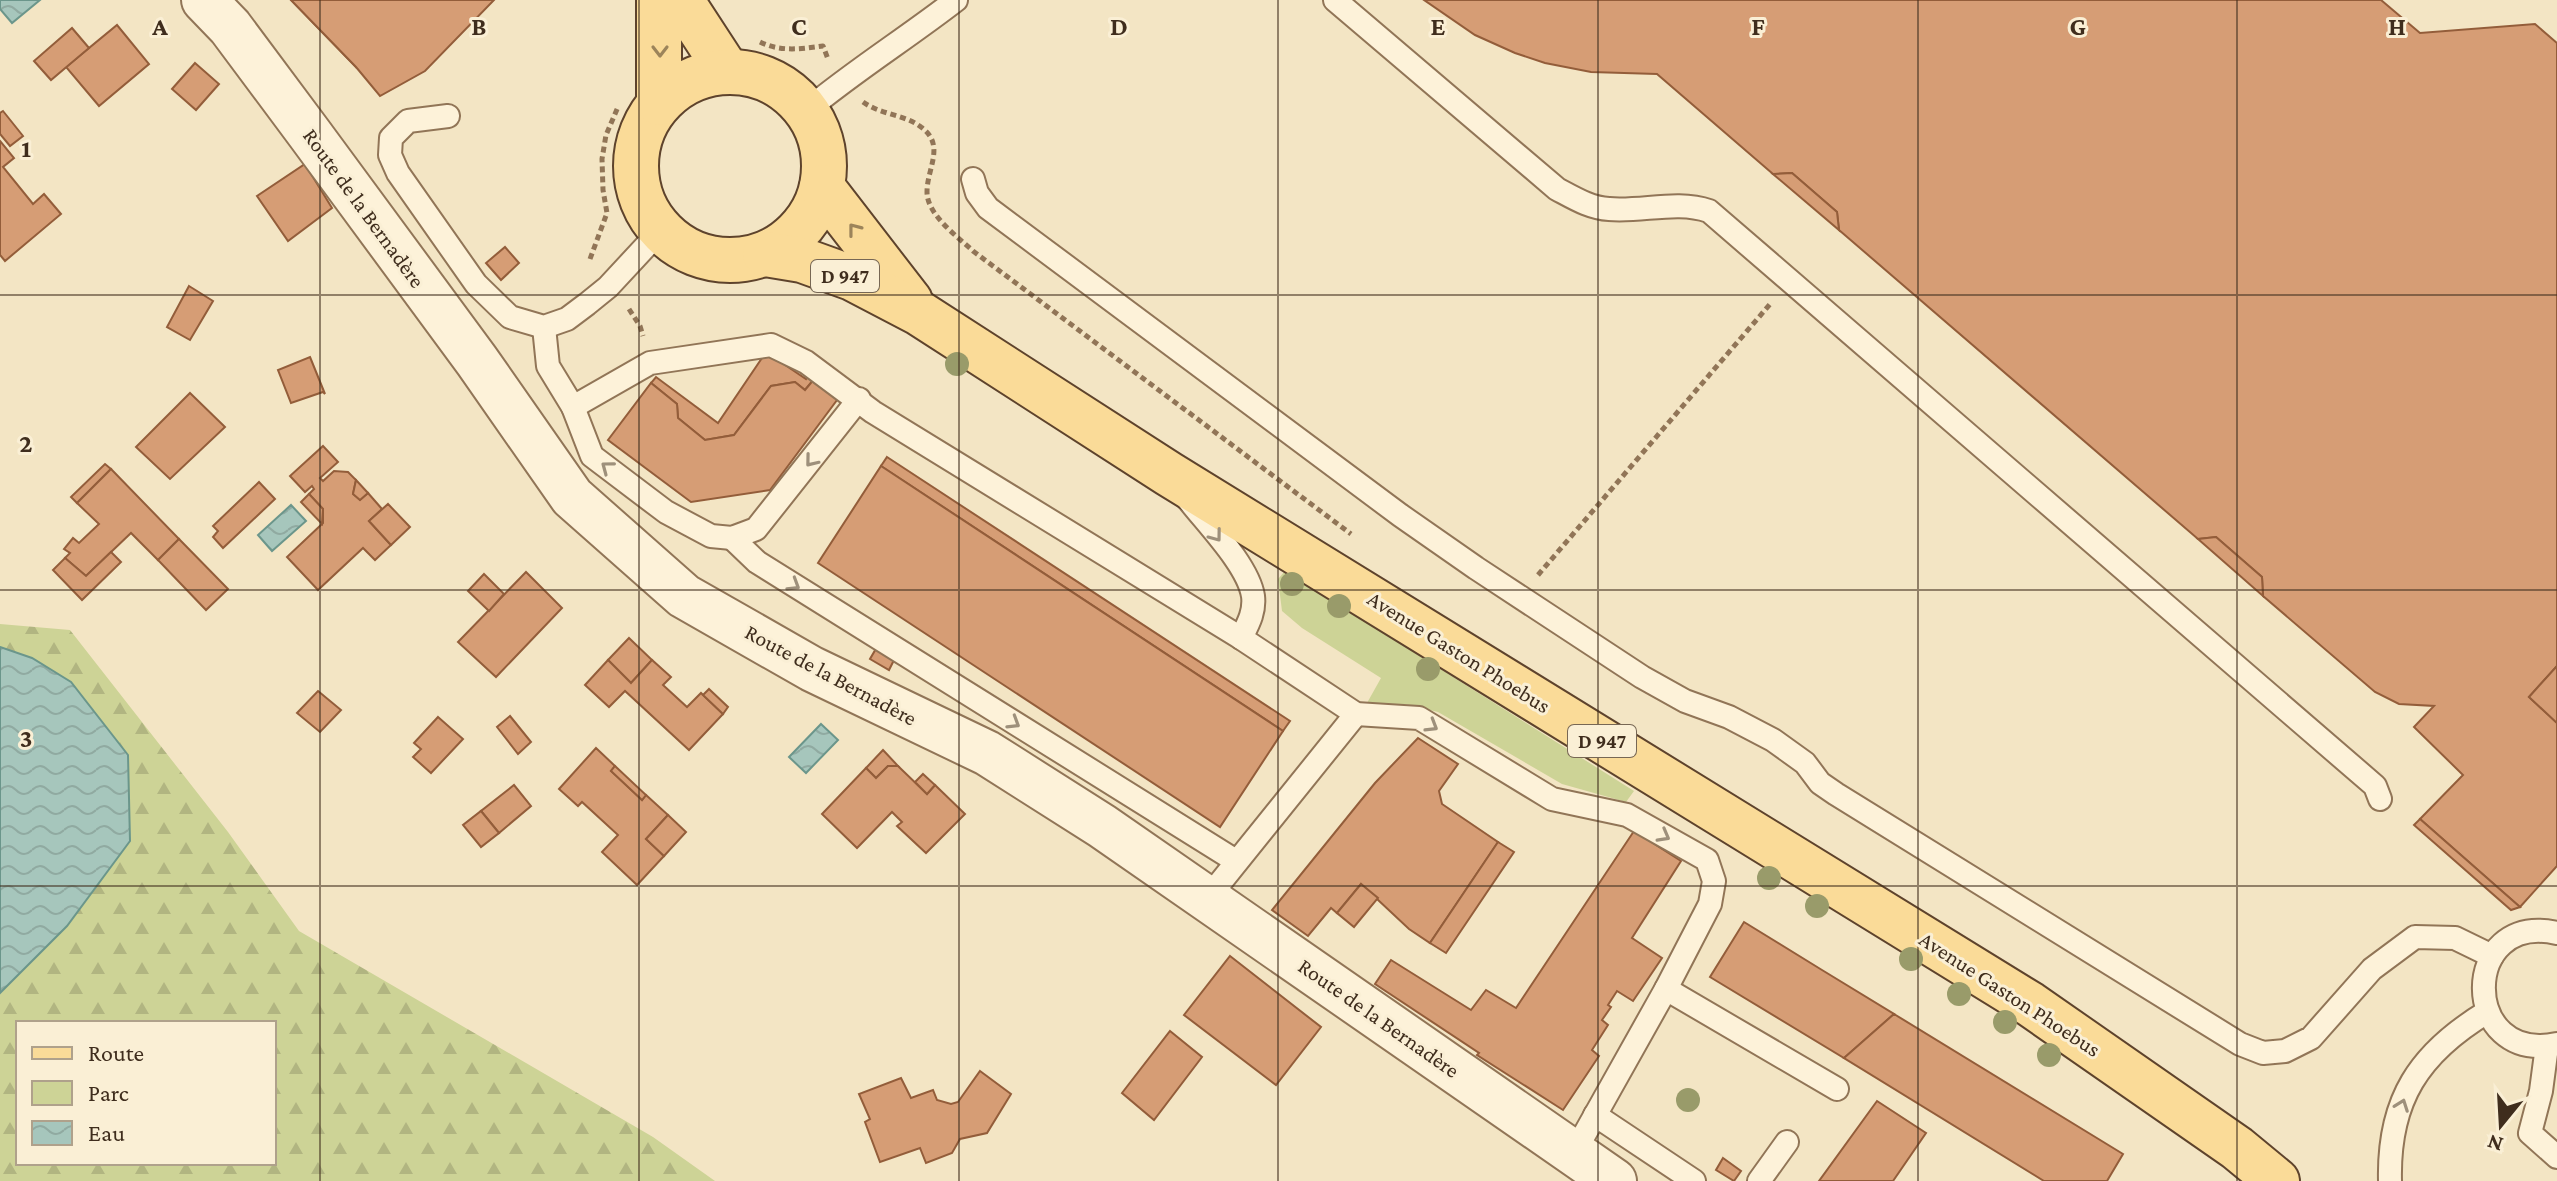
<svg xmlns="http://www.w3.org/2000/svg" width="2557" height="1181" viewBox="0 0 2557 1181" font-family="'Crimson Pro',serif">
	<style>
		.green { fill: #cdd396 }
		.forest { fill: url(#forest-firs); fill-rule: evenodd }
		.water { fill: url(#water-waves); stroke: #6b968b; stroke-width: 2 }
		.building { fill: #d69d75; stroke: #935d3a; stroke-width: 2 }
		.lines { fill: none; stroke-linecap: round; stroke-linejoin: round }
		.lane-casing { stroke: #917557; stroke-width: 26 }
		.street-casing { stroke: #917557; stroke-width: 48 }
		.primary-casing { stroke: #5e432c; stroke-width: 48 }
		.path { stroke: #917557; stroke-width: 5; stroke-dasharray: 6 4; stroke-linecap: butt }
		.lane { stroke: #fdf2d9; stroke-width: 22 }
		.street { stroke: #fdf2d9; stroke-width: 44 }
		.primary { stroke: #fadb98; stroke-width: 44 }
		.tree { fill: #999b6a }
		.oneway { stroke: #9c845a }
		.oneway2 { stroke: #9e907b }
		.grid { fill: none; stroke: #3f2d1d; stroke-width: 2; stroke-opacity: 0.55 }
		.labels { text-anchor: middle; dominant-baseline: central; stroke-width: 6; stroke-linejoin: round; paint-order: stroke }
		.shield { fill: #faefd5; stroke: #776754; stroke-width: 2 }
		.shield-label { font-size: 20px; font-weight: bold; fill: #3f2d1d }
		.street-label { font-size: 22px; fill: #3f2d1d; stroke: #faefd5 }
		.grid-label { font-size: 26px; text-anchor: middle; font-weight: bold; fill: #3f2d1d; stroke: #faefd5; stroke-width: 6; stroke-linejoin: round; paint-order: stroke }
	</style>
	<defs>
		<pattern id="forest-firs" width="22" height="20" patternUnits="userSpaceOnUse" patternTransform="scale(2)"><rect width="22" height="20" fill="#cdd396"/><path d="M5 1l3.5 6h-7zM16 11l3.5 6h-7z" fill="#b1b581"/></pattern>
		<pattern id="water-waves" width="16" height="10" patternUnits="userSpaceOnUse" patternTransform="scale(2)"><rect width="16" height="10" fill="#a6c6bc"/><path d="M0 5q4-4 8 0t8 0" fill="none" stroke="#90aaa1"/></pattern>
	</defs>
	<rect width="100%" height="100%" fill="#f3e5c4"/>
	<path class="green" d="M 1285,571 L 1634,791 L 1626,802 L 1562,784 L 1438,712 L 1405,704 L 1373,707 L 1367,703 L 1381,678 L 1302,628 L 1282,611 L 1278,579 Z"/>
	<path class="forest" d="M 0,624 L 70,630 L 228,832 L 299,931 L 653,1137 L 715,1181 L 0,1181 ZM 18,1023 L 274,1023 L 274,1163 L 18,1163 Z"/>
	<g class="water">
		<path d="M 0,0 L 40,0 L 12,23 L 0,9 Z"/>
		<path d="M 291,505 L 306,521 L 272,551 L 258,535 Z"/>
		<path d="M 0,647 L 32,658 L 71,682 L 128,755 L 130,841 L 67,926 L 0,993 Z"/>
		<path d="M 821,724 L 838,740 L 806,773 L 789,757 Z"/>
	</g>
	<g class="building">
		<path d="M 291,0 L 476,0 L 434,40 L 383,41 L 356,67 Z"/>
		<path d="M 291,0 L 494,0 L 425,71 L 380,96 L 356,67 Z"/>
		<path d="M 1424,0 L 2381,0 L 2420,33 L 2535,24 L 2557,43 L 2557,666 L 2529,697 L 2557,723 L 2557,866 L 2520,907 L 2420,819 L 2463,775 L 2414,727 L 2434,706 L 2399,704 L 2375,692 L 2263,596 L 2262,577 L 2216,537 L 2198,539 L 1839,230 L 1837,212 L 1792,173 L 1773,174 L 1657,74 L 1591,72 L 1545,63 L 1515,53 L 1475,35 Z"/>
		<path d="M 117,25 L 149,64 L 99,106 L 66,67 Z"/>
		<path d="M 72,28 L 89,48 L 51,80 L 34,61 Z"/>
		<path d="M 195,63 L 219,84 L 196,110 L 172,89 Z"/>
		<path d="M 3,111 L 23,136 L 10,146 L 0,134 L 0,113 Z"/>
		<path d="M 0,141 L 14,158 L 3,167 L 33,204 L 44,194 L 61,214 L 5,261 L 0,255 Z"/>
		<path d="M 305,164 L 332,208 L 288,241 L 257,196 Z"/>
		<path d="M 1792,173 L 1837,212 L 1839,230 L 1773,174 Z"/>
		<path d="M 505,247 L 519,263 L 501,280 L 486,263 Z"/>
		<path d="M 189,286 L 213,301 L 190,340 L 167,327 Z"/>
		<path d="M 766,352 L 806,379 L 809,374 L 815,378 L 805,390 L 795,382 L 771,386 L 734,435 L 705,440 L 678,418 L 677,404 L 651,383 L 656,377 L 718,423 Z"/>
		<path d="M 310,357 L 325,394 L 323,392 L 291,403 L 278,370 Z"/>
		<path d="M 815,378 L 840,396 L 770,490 L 691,502 L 608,440 L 651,383 L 677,404 L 678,418 L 705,440 L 734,435 L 771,386 L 795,382 L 805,390 Z"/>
		<path d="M 190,393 L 225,427 L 170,479 L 136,447 Z"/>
		<path d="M 323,446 L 338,462 L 320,478 L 323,481 L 334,471 L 348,472 L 356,480 L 353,494 L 360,500 L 368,493 L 382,509 L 369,521 L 391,545 L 375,560 L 363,548 L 318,590 L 287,557 L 323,523 L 323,509 L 309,494 L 314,489 L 312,486 L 305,492 L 290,476 Z"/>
		<path d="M 887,457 L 1290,721 L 1283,731 L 881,466 Z"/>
		<path d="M 105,464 L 111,469 L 77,503 L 71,497 Z"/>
		<path d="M 881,466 L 1283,731 L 1220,827 L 818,563 Z"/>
		<path d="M 111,469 L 179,539 L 158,560 L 131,533 L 86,576 L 65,558 L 70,553 L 64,549 L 73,538 L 79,543 L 99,524 L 77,503 Z"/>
		<path d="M 356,480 L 368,493 L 360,500 L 353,494 Z"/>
		<path d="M 259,482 L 275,499 L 223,548 L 213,537 L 218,531 L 213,526 Z"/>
		<path d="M 309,494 L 323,509 L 322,524 L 301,502 Z"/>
		<path d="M 388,504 L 410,527 L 391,545 L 369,521 Z"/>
		<path d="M 2216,537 L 2262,577 L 2263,596 L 2198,539 Z"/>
		<path d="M 179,539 L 228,589 L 206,610 L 158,560 Z"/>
		<path d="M 111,552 L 121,562 L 82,600 L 53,570 L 65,558 L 86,576 Z"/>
		<path d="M 526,572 L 562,608 L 496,677 L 458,642 Z"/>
		<path d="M 484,574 L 504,594 L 489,611 L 468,591 Z"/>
		<path d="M 629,638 L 652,660 L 631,683 L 608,660 Z"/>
		<path d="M 877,647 L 895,658 L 889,670 L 870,659 Z"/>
		<path d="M 608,660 L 631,683 L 652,660 L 671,677 L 663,685 L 687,707 L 701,693 L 723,714 L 689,750 L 625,691 L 609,707 L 585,685 Z"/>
		<path d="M 2557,666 L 2557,723 L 2529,697 Z"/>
		<path d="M 709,689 L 728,707 L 723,714 L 703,695 Z"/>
		<path d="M 318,691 L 341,710 L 320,732 L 297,713 Z"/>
		<path d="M 510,716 L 531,742 L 518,754 L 497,727 Z"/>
		<path d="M 438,717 L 463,739 L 431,773 L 413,757 L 421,749 L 414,743 Z"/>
		<path d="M 1418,738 L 1458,764 L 1439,791 L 1442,804 L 1498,842 L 1430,943 L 1409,929 L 1361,884 L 1337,913 L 1331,908 L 1308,936 L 1272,910 L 1375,783 Z"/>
		<path d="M 596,748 L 615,766 L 611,771 L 642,800 L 646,795 L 668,815 L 646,839 L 664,856 L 637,885 L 602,852 L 618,835 L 582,802 L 578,806 L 559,789 Z"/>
		<path d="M 883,750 L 898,766 L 888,766 L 876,778 L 866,768 Z"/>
		<path d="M 615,766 L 646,795 L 642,800 L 611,771 Z"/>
		<path d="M 888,766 L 898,766 L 927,794 L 935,785 L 965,814 L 926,853 L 897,826 L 902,822 L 892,812 L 857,848 L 822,814 L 866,768 L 876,778 Z"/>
		<path d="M 923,774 L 935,785 L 927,794 L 915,782 Z"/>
		<path d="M 514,785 L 531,806 L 499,833 L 481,811 Z"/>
		<path d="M 481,811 L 499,833 L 481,847 L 463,825 Z"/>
		<path d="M 668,815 L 686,832 L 664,856 L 646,839 Z"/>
		<path d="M 2420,819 L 2520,907 L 2511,910 L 2414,825 Z"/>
		<path d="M 1634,831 L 1681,861 L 1632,938 L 1662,958 L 1633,1001 L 1617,991 L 1608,1005 L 1611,1007 L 1602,1020 L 1608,1025 L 1592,1050 L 1599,1056 L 1563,1110 L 1477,1055 L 1479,1053 L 1375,984 L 1391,960 L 1471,1010 L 1486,990 L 1516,1008 Z"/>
		<path d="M 1498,842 L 1514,852 L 1446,953 L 1430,943 Z"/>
		<path d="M 1361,884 L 1378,898 L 1354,927 L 1337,913 Z"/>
		<path d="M 1744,922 L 1822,970 L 1894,1014 L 1844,1058 L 1710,977 Z"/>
		<path d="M 1230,956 L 1321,1027 L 1276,1085 L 1184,1015 Z"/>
		<path d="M 1894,1014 L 2123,1154 L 2107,1181 L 2044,1181 L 1844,1058 Z"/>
		<path d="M 1170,1031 L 1202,1057 L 1154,1120 L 1122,1093 Z"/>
		<path d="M 980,1071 L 1011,1094 L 987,1133 L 960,1139 L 952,1153 L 926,1163 L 920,1148 L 880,1162 L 865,1122 L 870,1119 L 859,1094 L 901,1078 L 911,1098 L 933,1090 L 937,1100 L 951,1104 L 958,1102 Z"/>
		<path d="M 1877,1101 L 1926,1133 L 1893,1181 L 1819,1181 Z"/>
		<path d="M 1723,1158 L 1741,1171 L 1734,1181 L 1716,1170 Z"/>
	</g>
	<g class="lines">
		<g class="lane-casing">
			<g id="lane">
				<path d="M 1335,0 L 1557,189 C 1574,198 1590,208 1609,209 C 1642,212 1677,200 1709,211 L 2375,786 L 2380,799"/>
				<path d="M 806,111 C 854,71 907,38 956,0"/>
				<path d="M 448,116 L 408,121 L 391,138 L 390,155 L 398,173 L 476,284 L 510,317 L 544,327 L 567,319 L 587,304 L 608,287 L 660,231"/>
				<path d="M 973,179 L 977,193 L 988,208 L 1400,515 L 1476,568 L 1642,677 L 1685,701 L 1729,717 L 1773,740 L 1805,763 L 1820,783 L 1836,794 L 2240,1044 L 2263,1053 L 2285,1051 L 2311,1038 L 2372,969 L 2415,937 L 2455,938 L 2492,956"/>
				<path d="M 544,327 L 548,366 L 573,407 L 592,456 L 666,512 L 711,536 L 732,538 L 756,529 L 859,399"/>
				<path d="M 573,407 L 650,363 L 771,345 L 806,362 L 873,412 L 1241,638 L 1356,714 L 1419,718 L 1552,799 L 1627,815 L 1707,860 L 1714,881 L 1710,904 L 1666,989 L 1574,1153"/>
				<path d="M 1187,498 C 1207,524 1248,565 1253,596 C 1255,612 1248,624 1241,638"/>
				<path d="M 732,538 L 757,562 L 1236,861"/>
				<path d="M 1207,899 L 1356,714"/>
				<path d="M 2557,933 C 2459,911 2460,1065 2557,1044"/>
				<path d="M 1666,989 L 1837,1089"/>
				<path d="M 2547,1046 L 2541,1091 L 2530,1133 L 2557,1157"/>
				<path d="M 1595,1115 L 1694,1181"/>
				<path d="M 1759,1181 L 1787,1142"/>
				<path d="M 2390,1181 C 2388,1100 2419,1053 2487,1012"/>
			</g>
		</g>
		<g class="street-casing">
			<path id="street" d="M 204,0 L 230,27 L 309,133 L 477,361 L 572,497 L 684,596 L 812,669 L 987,753 L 1102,826 L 1614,1181"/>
		</g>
		<g class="primary-casing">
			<g id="primary">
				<path d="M 681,0 L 728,72"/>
				<circle cx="730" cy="166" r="94"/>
				<path d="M 659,103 L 659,0"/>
				<path d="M 822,187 L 910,301"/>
				<path d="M 765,254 L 802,260 L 852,278 L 919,313 L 1169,474 L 2030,1004 L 2237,1148 L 2277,1181"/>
			</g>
		</g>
		<g class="path">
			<path d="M 760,42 C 781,52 800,49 823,46 L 828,59"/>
			<path d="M 863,102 C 881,115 904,114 921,127 C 946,145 927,168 927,192 C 927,215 958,237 973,251 L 1351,534"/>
			<path d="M 590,259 L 607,213 L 603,190 L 602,159 L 606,135 L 618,107"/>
			<path d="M 629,309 L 640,326 L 643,336"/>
			<path d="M 1538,575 L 1771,303"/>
		</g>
		<use href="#lane" class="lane"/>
		<use href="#street" class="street"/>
		<use href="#primary" class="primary"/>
	</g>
	<g class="tree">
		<circle cx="957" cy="364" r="12"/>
		<circle cx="1292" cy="584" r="12"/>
		<circle cx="1339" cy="606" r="12"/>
		<circle cx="1428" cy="669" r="12"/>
		<circle cx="1769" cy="878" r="12"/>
		<circle cx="1817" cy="906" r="12"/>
		<circle cx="1911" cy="959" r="12"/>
		<circle cx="1959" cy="994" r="12"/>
		<circle cx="2005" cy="1022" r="12"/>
		<circle cx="2049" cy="1055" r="12"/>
		<circle cx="1688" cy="1100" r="12"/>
	</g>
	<defs><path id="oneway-chevron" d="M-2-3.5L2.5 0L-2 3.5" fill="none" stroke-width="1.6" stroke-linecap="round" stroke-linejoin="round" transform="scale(2)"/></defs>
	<g class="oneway">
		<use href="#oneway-chevron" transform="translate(660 51) rotate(90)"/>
		<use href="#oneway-chevron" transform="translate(854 229) rotate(-128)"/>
	</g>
	<g class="oneway2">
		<use href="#oneway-chevron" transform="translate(811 461) rotate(129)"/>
		<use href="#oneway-chevron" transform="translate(607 467) rotate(-143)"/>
		<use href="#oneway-chevron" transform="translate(1216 536) rotate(53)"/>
		<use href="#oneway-chevron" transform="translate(794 585) rotate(32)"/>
		<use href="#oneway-chevron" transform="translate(1014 723) rotate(32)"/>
		<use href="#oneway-chevron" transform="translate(1432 726) rotate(31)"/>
		<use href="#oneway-chevron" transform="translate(1664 836) rotate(29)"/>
		<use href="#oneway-chevron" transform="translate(2402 1105) rotate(-70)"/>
	</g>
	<path class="grid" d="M 320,0 L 320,1181M 639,0 L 639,1181M 959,0 L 959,1181M 1278,0 L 1278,1181M 1598,0 L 1598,1181M 1918,0 L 1918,1181M 2237,0 L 2237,1181M 0,295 L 2557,295M 0,590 L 2557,590M 0,886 L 2557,886"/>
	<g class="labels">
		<g class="shield">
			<rect x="811" y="260" width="68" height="32" rx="6"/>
			<rect x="1568" y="725" width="68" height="32" rx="6"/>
		</g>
		<g class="shield-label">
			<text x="845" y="276">D 947</text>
			<text x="1602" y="741">D 947</text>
		</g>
		<g class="street-label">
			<text transform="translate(364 208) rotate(54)">Route de la Bernadère</text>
			<text transform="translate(1459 652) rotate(32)">Avenue Gaston Phoebus</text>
			<text transform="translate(831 675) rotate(28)">Route de la Bernadère</text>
			<text transform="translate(2010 994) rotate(33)">Avenue Gaston Phoebus</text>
			<text transform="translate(1379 1018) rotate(35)">Route de la Bernadère</text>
		</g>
	</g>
	<g class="grid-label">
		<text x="160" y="35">A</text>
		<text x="479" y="35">B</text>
		<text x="799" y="35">C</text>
		<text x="1119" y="35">D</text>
		<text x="1438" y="35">E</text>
		<text x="1758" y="35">F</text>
		<text x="2078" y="35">G</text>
		<text x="2397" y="35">H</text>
		<text x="26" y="157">1</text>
		<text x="26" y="452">2</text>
		<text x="26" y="747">3</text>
	</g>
	<rect x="16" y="1021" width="260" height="144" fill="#faefd5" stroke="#afa18b" stroke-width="2"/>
	<rect x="32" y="1047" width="40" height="12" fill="#fadb98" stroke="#afa18b" stroke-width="2"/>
	<text x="88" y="1061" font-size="24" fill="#3f2d1d">Route</text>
	<rect x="32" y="1081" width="40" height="24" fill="#cdd396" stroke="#afa18b" stroke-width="2"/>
	<text x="88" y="1101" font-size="24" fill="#3f2d1d">Parc</text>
	<rect x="32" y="1121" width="40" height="24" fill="url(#water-waves)" stroke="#afa18b" stroke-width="2"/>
	<text x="88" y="1141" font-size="24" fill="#3f2d1d">Eau</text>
	<g transform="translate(2501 1125) rotate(198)" stroke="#faefd5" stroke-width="6" paint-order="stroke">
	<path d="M0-6L14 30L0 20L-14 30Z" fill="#3f2d1d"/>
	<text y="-12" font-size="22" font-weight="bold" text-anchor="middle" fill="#3f2d1d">N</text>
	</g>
</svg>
